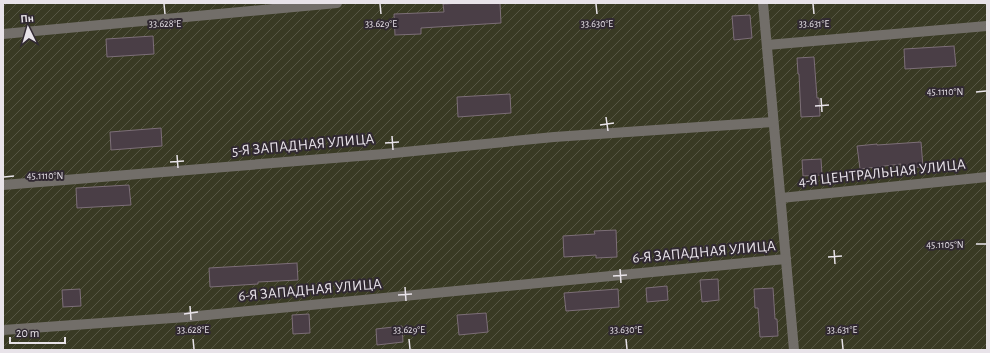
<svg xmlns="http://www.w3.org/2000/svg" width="990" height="353" viewBox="0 0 990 353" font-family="'Alegreya Sans',sans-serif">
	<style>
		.garden { fill: url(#garden-furrows) }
		.building { fill: #4a3e46; stroke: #7c6e77 }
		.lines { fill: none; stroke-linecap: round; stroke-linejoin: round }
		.minor { stroke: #726e69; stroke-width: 10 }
		.ticks { fill: none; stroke: #e8e3e9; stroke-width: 1.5 }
		.labels { text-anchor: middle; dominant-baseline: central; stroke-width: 4; stroke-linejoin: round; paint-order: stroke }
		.street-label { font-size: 15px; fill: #e8e3e9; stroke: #312932 }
		.ticks-label { font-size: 10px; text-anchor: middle; fill: #e8e3e9; stroke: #312932; stroke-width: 4; stroke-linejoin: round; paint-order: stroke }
	</style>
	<defs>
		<pattern id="garden-furrows" width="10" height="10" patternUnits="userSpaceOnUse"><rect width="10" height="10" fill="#393a24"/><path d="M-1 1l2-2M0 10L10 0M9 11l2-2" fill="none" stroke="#565644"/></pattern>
	</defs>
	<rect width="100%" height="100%" fill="#312932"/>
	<rect class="garden" x="3" y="3" width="984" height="347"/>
	<g class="building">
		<path d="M 462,3 L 500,3 L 501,23 L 421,28 L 421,34 L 395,35 L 394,14 L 444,12 L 443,4 Z"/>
		<path d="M 750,15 L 752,38 L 734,40 L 732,16 Z"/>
		<path d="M 153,36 L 154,54 L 107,57 L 106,39 Z"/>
		<path d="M 954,46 L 956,66 L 905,69 L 904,49 Z"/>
		<path d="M 814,57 L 817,98 L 819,98 L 820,116 L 801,117 L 799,74 L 798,74 L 797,58 Z"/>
		<path d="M 510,94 L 511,113 L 458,117 L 457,97 Z"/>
		<path d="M 161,128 L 162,146 L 111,150 L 110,132 Z"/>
		<path d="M 921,142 L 923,167 L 901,168 L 901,164 L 860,169 L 857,146 L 877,144 L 877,145 Z"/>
		<path d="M 821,159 L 822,175 L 803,176 L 802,160 Z"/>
		<path d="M 129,185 L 131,205 L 77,208 L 76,188 Z"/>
		<path d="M 616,230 L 617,257 L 596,258 L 596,255 L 564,257 L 563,236 L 595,234 L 594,231 Z"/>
		<path d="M 297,263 L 298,280 L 258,282 L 258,284 L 210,287 L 209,268 Z"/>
		<path d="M 718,279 L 719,300 L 702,302 L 700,280 Z"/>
		<path d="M 667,286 L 668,300 L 647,302 L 646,288 Z"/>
		<path d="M 773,288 L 775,319 L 777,319 L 778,336 L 760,337 L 758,308 L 755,308 L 754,289 Z"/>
		<path d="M 80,289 L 81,306 L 63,307 L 62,290 Z"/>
		<path d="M 618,289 L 619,307 L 566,311 L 564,293 Z"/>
		<path d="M 486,313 L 488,332 L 459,335 L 457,315 Z"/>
		<path d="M 309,314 L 310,333 L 293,334 L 292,315 Z"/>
		<path d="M 402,326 L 403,342 L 377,345 L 376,329 Z"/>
	</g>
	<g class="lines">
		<g class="minor">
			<path d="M 763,3 L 794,350"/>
			<path d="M 3,34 L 337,3"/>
			<path d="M 767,45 L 987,26"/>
			<path d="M 3,185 L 384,154 L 554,137 L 773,122"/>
			<path d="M 781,198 L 987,177"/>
			<path d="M 3,330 L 187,317 L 786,259"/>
		</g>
	</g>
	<path class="ticks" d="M 164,4 L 165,14M 380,4 L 381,14M 596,4 L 597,14M 813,4 L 814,14M 976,92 L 986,91M 821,98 L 822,112M 815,106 L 829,105M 606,117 L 608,131M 600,125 L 614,123M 392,136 L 393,150M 385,143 L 399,142M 177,155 L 178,168M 170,162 L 184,161M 4,177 L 14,176M 976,244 L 986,244M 834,250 L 835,264M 828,257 L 842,256M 620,269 L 621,283M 613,276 L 627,275M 405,287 L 406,301M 398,295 L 412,294M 190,306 L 191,320M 184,314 L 198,312M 193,339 L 194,349M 409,339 L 410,349M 626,339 L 627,349M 842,339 L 843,349"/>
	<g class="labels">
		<g class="street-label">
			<text transform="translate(303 145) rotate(-5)">5-Я ЗАПАДНАЯ УЛИЦА</text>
			<text transform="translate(882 173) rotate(-6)">4-Я ЦЕНТРАЛЬНАЯ УЛИЦА</text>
			<text transform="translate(704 252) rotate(-5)">6-Я ЗАПАДНАЯ УЛИЦА</text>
			<text transform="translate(310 290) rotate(-5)">6-Я ЗАПАДНАЯ УЛИЦА</text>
		</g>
	</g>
	<g class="ticks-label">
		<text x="165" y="27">33.628°E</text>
		<text x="381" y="27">33.629°E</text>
		<text x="597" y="27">33.630°E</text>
		<text x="814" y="27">33.631°E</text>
		<text x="945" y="95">45.1110°N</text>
		<text x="45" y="179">45.1110°N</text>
		<text x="945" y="248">45.1105°N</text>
		<text x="193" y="333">33.628°E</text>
		<text x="409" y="333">33.629°E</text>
		<text x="626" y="333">33.630°E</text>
		<text x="842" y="333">33.631°E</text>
	</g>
	<rect width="990" height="353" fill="none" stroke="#e8e3e9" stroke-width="8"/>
	<g transform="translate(28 28) rotate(355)" stroke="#312932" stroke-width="3" paint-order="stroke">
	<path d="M0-3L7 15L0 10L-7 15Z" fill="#e8e3e9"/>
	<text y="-6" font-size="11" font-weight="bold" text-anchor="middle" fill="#e8e3e9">Пн</text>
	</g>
	<path d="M10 337v6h55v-6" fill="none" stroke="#e8e3e9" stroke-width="2"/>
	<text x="16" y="337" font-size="12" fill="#e8e3e9" stroke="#312932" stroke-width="3" paint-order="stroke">20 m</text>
</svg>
